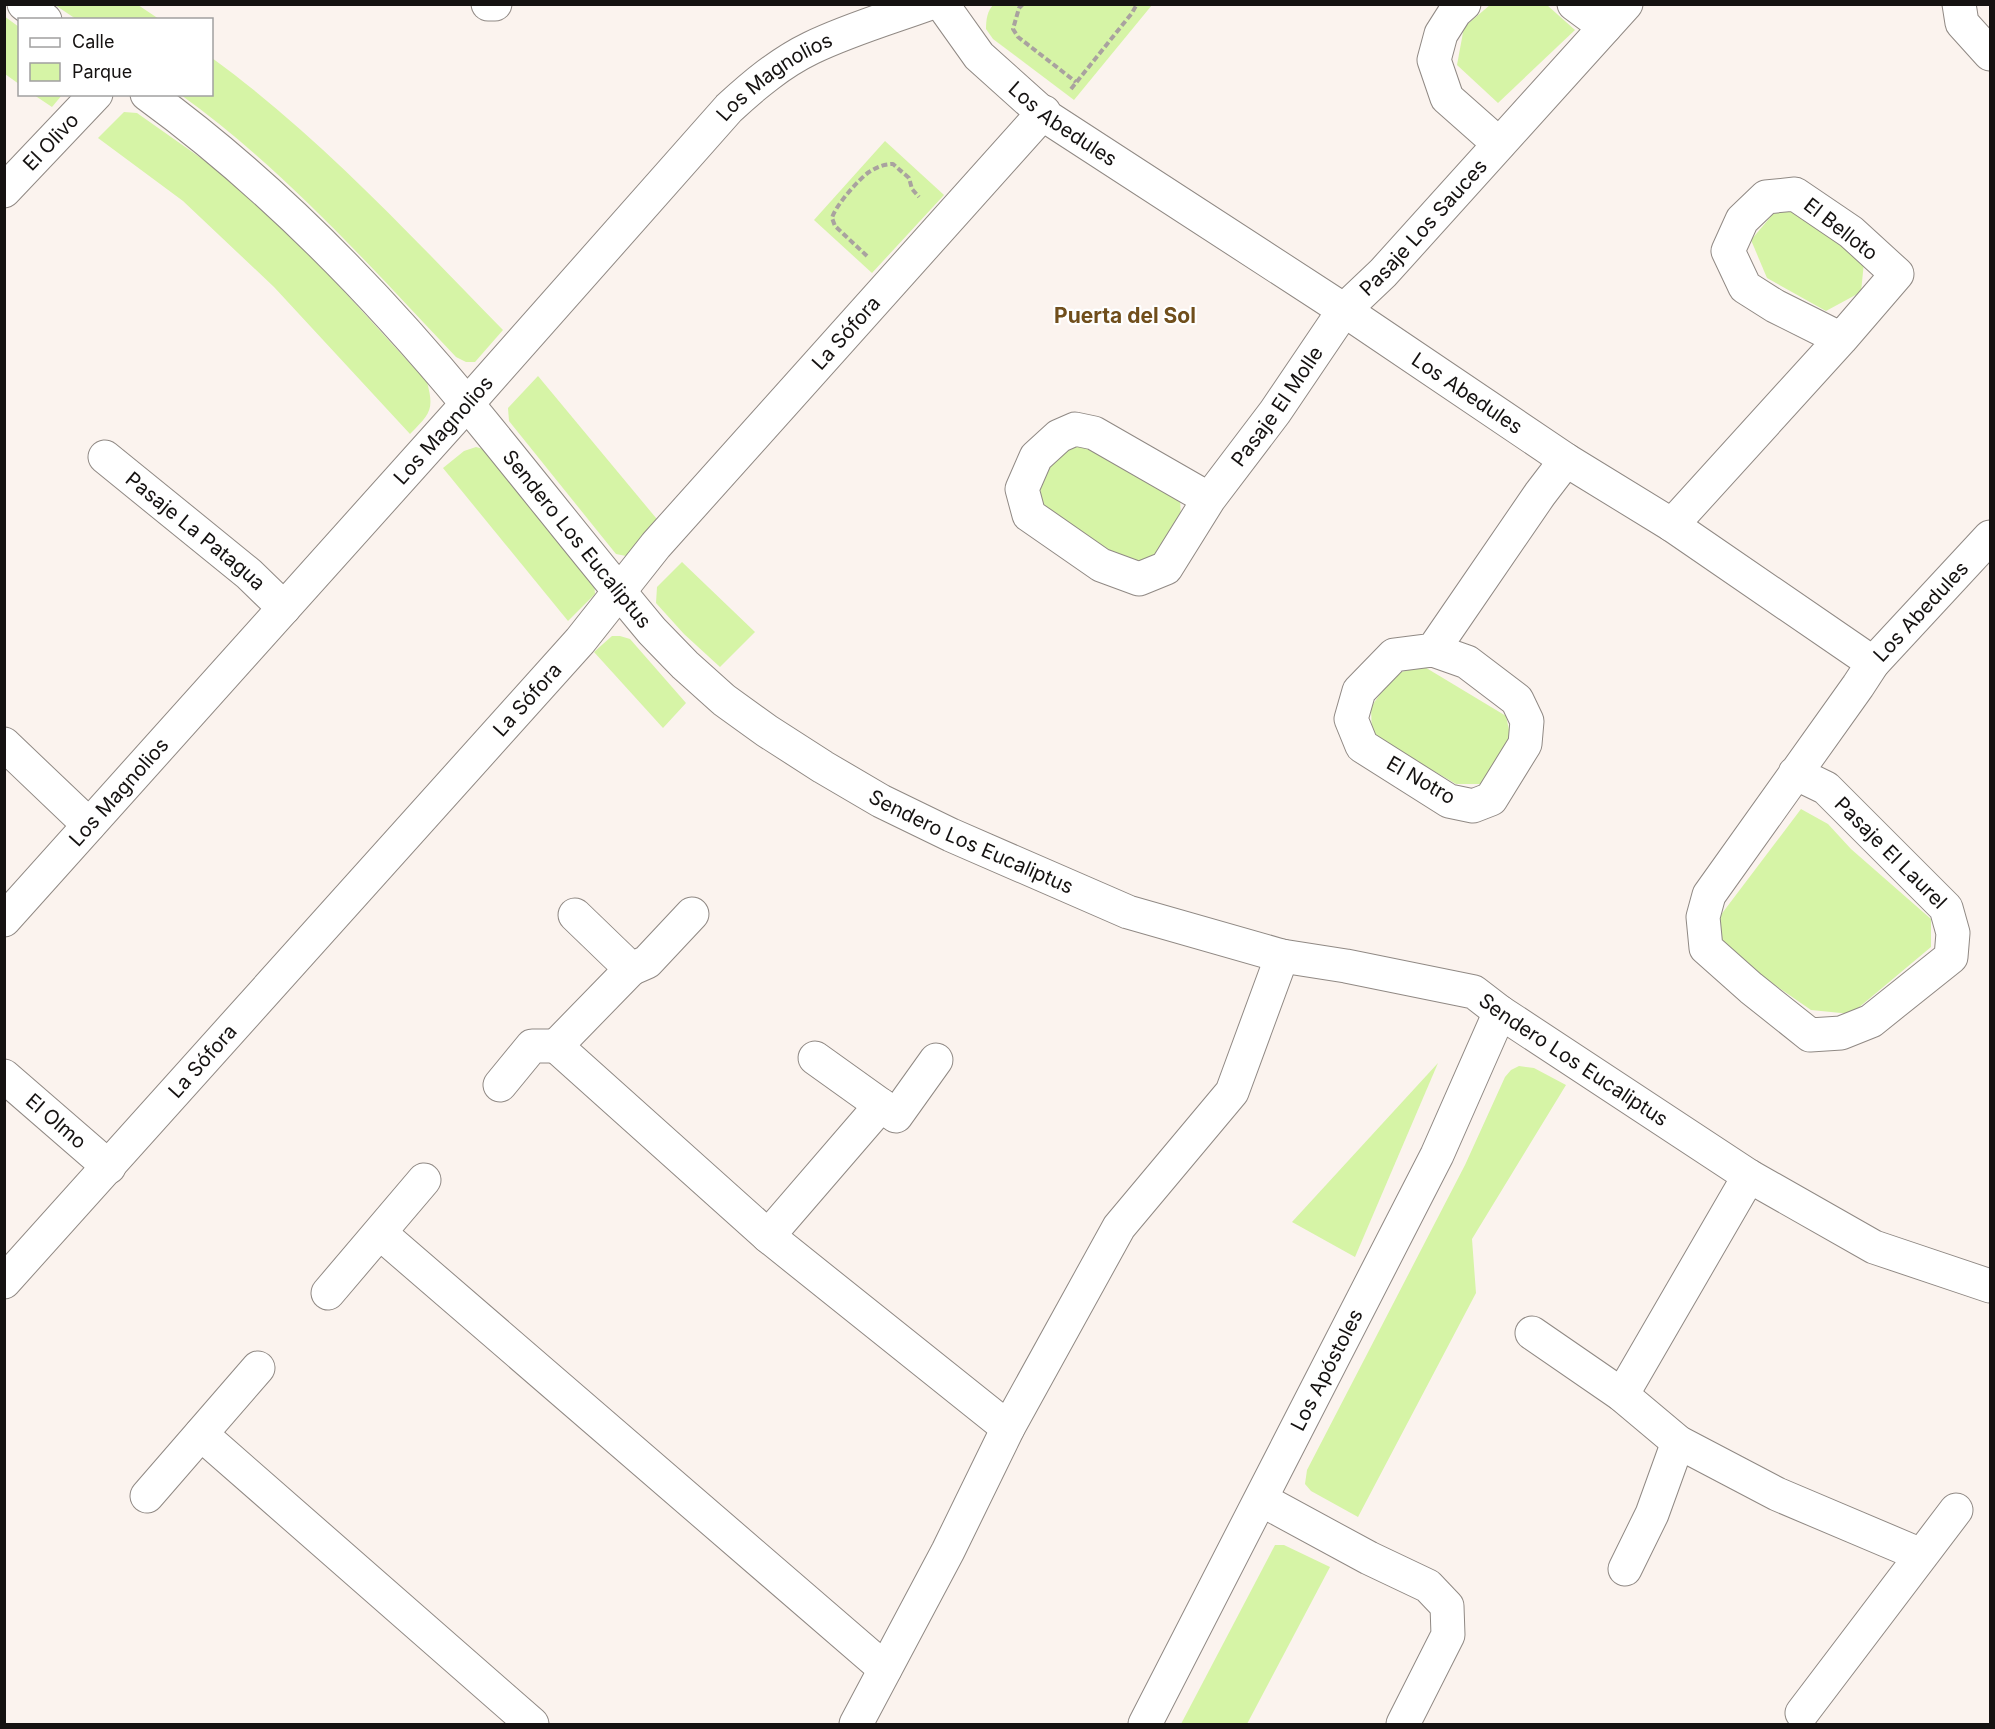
<svg xmlns="http://www.w3.org/2000/svg" width="1995" height="1729" viewBox="0 0 1995 1729" font-family="Inter,sans-serif">
	<style>
		.green { fill: #d6f4a6 }
		.lines { fill: none; stroke-linecap: round; stroke-linejoin: round }
		.minor-casing { stroke: #908984; stroke-width: 35 }
		.path { stroke: #a9a29f; stroke-width: 4; stroke-dasharray: 6 3; stroke-linecap: butt }
		.minor { stroke: #fff; stroke-width: 33 }
		.labels { text-anchor: middle; dominant-baseline: central; stroke-width: 4.5; stroke-linejoin: round; paint-order: stroke }
		.street-label { font-size: 20px; fill: #151211; stroke: #fff }
		.neighbourhood-label { font-size: 21px; font-weight: bold; fill: #704e1b; stroke: #fff }
	</style>
	<rect width="100%" height="100%" fill="#fbf3ee"/>
	<g class="green">
		<path d="M 994,4 L 1152,4 L 1152,5 L 1074,100 L 993,39 L 986,29 C 986,20 987,11 994,4 Z"/>
		<path d="M 55,5 L 138,5 L 159,19 L 76,19 Z"/>
		<path d="M 1490,5 L 1547,5 L 1575,30 L 1498,103 L 1457,65 L 1464,27 Z"/>
		<path d="M 4,16 L 19,27 L 19,84 L 5,74 Z"/>
		<path d="M 212,58 C 318,135 412,237 503,330 L 475,362 L 466,362 L 456,357 C 369,265 284,169 181,95 L 212,94 Z"/>
		<path d="M 34,95 L 62,95 L 52,107 Z"/>
		<path d="M 124,112 L 137,113 L 215,168 L 308,252 L 427,382 C 435,411 429,414 410,434 L 274,287 L 183,201 L 98,138 Z"/>
		<path d="M 885,141 L 944,195 L 872,273 L 814,220 Z"/>
		<path d="M 1793,209 L 1864,262 L 1861,292 L 1826,311 L 1767,278 L 1751,240 L 1773,214 Z"/>
		<path d="M 538,376 L 661,524 L 626,556 L 616,554 L 509,421 L 508,408 Z"/>
		<path d="M 1089,440 L 1180,497 L 1181,519 L 1152,558 L 1130,564 L 1042,505 L 1039,480 L 1064,446 Z"/>
		<path d="M 476,447 L 487,450 L 594,582 L 595,594 L 568,621 L 443,468 L 464,451 Z"/>
		<path d="M 682,562 L 755,632 L 720,667 L 684,634 L 656,603 L 657,587 Z"/>
		<path d="M 612,636 L 620,636 L 630,639 L 686,703 L 663,728 L 594,652 Z"/>
		<path d="M 1423,666 L 1506,716 L 1512,743 L 1482,784 L 1456,784 L 1372,735 L 1371,707 L 1394,674 Z"/>
		<path d="M 1801,809 L 1828,824 L 1851,849 L 1931,919 L 1931,947 L 1851,1014 L 1811,1010 L 1720,947 L 1717,920 Z"/>
		<path d="M 1438,1063 L 1355,1257 L 1292,1222 Z"/>
		<path d="M 1519,1066 L 1534,1068 L 1566,1085 L 1472,1239 L 1476,1293 L 1358,1517 L 1311,1491 L 1305,1484 L 1307,1470 L 1465,1165 L 1505,1077 L 1511,1070 Z"/>
		<path d="M 1275,1545 L 1284,1545 L 1330,1567 L 1247,1724 L 1181,1724 Z"/>
	</g>
	<g class="lines">
		<g class="minor-casing">
			<g id="minor">
				<path d="M 24,4 L 45,20"/>
				<path d="M 488,4 L 495,4"/>
				<path id="s1" d="M 942,4 L 979,56 L 1047,117 L 1344,310 L 1566,460 L 1672,525 L 1873,663"/>
				<path d="M 1464,4 L 1455,12 L 1441,34 L 1434,60 L 1447,98 L 1499,144"/>
				<path d="M 1574,4 L 1605,27"/>
				<path d="M 1959,4 L 1962,23 L 1990,54"/>
				<path id="s2" d="M 147,94 C 268,182 374,291 469,406 C 530,480 590,557 652,631 L 685,665 L 724,700 L 767,731 L 823,767 L 881,801 L 951,835 L 1128,912 L 1282,956 L 1346,966 L 1474,992 L 1500,1012 L 1749,1176 L 1874,1247 L 1990,1286"/>
				<path id="s3" d="M 4,191 L 96,94"/>
				<path id="s4" d="M 105,457 L 249,574 L 284,608"/>
				<path id="s5" d="M 1209,499 L 1094,433 L 1075,429 L 1059,436 L 1036,457 L 1022,489 L 1029,515 L 1101,565 L 1139,579 L 1166,568 L 1209,499 L 1275,412 L 1344,310 L 1383,273 L 1626,4"/>
				<path d="M 1672,525 L 1841,339 L 1897,274 L 1851,232 L 1795,194 L 1766,197 L 1742,220 L 1728,251 L 1745,287 L 1775,306 L 1841,339"/>
				<path d="M 1433,650 L 1467,662 L 1517,700 L 1527,721 L 1525,744 L 1491,799 L 1473,806 L 1449,801 L 1362,746 L 1351,719 L 1359,691 L 1394,655 L 1433,650 L 1540,494 L 1566,460"/>
				<path d="M 4,744 L 89,825"/>
				<path id="s6" d="M 1795,773 L 1826,788 L 1946,908 L 1953,933 L 1951,957 L 1871,1021 L 1841,1033 L 1810,1035 L 1751,988 L 1706,948 L 1703,917 L 1709,895 L 1858,686 L 1873,663 L 1990,537"/>
				<path d="M 575,915 L 631,969 L 647,962 L 692,914"/>
				<path id="s7" d="M 4,920 L 467,404 L 729,108 C 754,85 780,63 811,48 C 848,30 889,18 928,4"/>
				<path d="M 631,969 L 556,1046 L 768,1236 L 1008,1428"/>
				<path d="M 815,1058 L 896,1116 L 936,1060"/>
				<path id="s8" d="M 4,1076 L 109,1167"/>
				<path d="M 500,1085 L 532,1046 L 556,1046"/>
				<path d="M 380,1233 L 885,1669"/>
				<path d="M 768,1236 L 881,1105"/>
				<path id="s9" d="M 4,1282 L 580,641 L 656,545 L 1044,112"/>
				<path d="M 328,1293 L 424,1180"/>
				<path d="M 1532,1333 L 1622,1395 L 1678,1442 L 1777,1494 L 1921,1555"/>
				<path d="M 1622,1395 L 1749,1176"/>
				<path d="M 201,1434 L 532,1724"/>
				<path d="M 147,1496 L 258,1368"/>
				<path d="M 1262,1500 L 1369,1558 L 1428,1586 L 1447,1606 L 1448,1635 L 1403,1724"/>
				<path d="M 1625,1569 L 1652,1514 L 1678,1442"/>
				<path d="M 1802,1713 L 1956,1510"/>
				<path d="M 856,1724 L 948,1551 L 1008,1428 L 1119,1227 L 1232,1092 L 1282,956"/>
				<path id="s10" d="M 1145,1724 L 1437,1155 L 1500,1012"/>
			</g>
		</g>
		<g class="path">
			<path d="M 1023,4 L 1019,8 L 1013,29 L 1018,37 L 1076,82"/>
			<path d="M 1071,89 L 1132,13 L 1137,4"/>
			<path d="M 867,256 L 835,226 L 832,218 C 835,206 859,179 869,172 C 877,167 884,164 893,164 L 909,178 L 912,189 L 919,197"/>
		</g>
		<use href="#minor" class="minor"/>
	</g>
	<g class="labels">
		<g class="street-label">
			<text stroke="none"><textPath href="#s7" startOffset="1144">Los Magnolios</textPath></text>
			<text stroke="none"><textPath href="#s1" startOffset="172">Los Abedules</textPath></text>
			<text stroke="none"><textPath href="#s3" startOffset="68">El Olivo</textPath></text>
			<text stroke="none"><textPath href="#s5" startOffset="848">Pasaje Los Sauces</textPath></text>
			<text transform="translate(1841 229) rotate(38)">El Belloto</text>
			<text stroke="none"><textPath href="#s9" startOffset="1269">La Sófora</textPath></text>
			<text stroke="none"><textPath href="#s1" startOffset="658">Los Abedules</textPath></text>
			<text stroke="none"><textPath href="#s5" startOffset="616">Pasaje El Molle</textPath></text>
			<text stroke="none"><textPath href="#s7" startOffset="658">Los Magnolios</textPath></text>
			<text stroke="none"><textPath href="#s4" startOffset="117">Pasaje La Patagua</textPath></text>
			<text stroke="none"><textPath href="#s2" startOffset="621">Sendero Los Eucaliptus</textPath></text>
			<text stroke="none"><textPath href="#s6" startOffset="964">Los Abedules</textPath></text>
			<text stroke="none"><textPath href="#s9" startOffset="783">La Sófora</textPath></text>
			<text transform="translate(1421 780) rotate(30)">El Notro</text>
			<text stroke="none"><textPath href="#s7" startOffset="172">Los Magnolios</textPath></text>
			<text stroke="none"><textPath href="#s2" startOffset="1125">Sendero Los Eucaliptus</textPath></text>
			<text stroke="none"><textPath href="#s6" startOffset="126">Pasaje El Laurel</textPath></text>
			<text stroke="none"><textPath href="#s2" startOffset="1773">Sendero Los Eucaliptus</textPath></text>
			<text stroke="none"><textPath href="#s9" startOffset="297">La Sófora</textPath></text>
			<text stroke="none"><textPath href="#s8" startOffset="69">El Olmo</textPath></text>
			<text stroke="none"><textPath href="#s10" startOffset="398">Los Apóstoles</textPath></text>
		</g>
		<g class="neighbourhood-label">
			<text x="1125" y="315">Puerta del Sol</text>
		</g>
	</g>
	<rect width="1995" height="1729" fill="none" stroke="#151211" stroke-width="12"/>
	<rect x="18" y="18" width="195" height="78" fill="#ffffff" stroke="#a1a0a0" stroke-width="1.5"/>
	<rect x="30" y="38" width="30" height="9" fill="#ffffff" stroke="#a1a0a0" stroke-width="1.5"/>
	<text x="72" y="48" font-size="18" fill="#151211">Calle</text>
	<rect x="30" y="63" width="30" height="18" fill="#d6f4a6" stroke="#a1a0a0" stroke-width="1.5"/>
	<text x="72" y="78" font-size="18" fill="#151211">Parque</text>
</svg>
